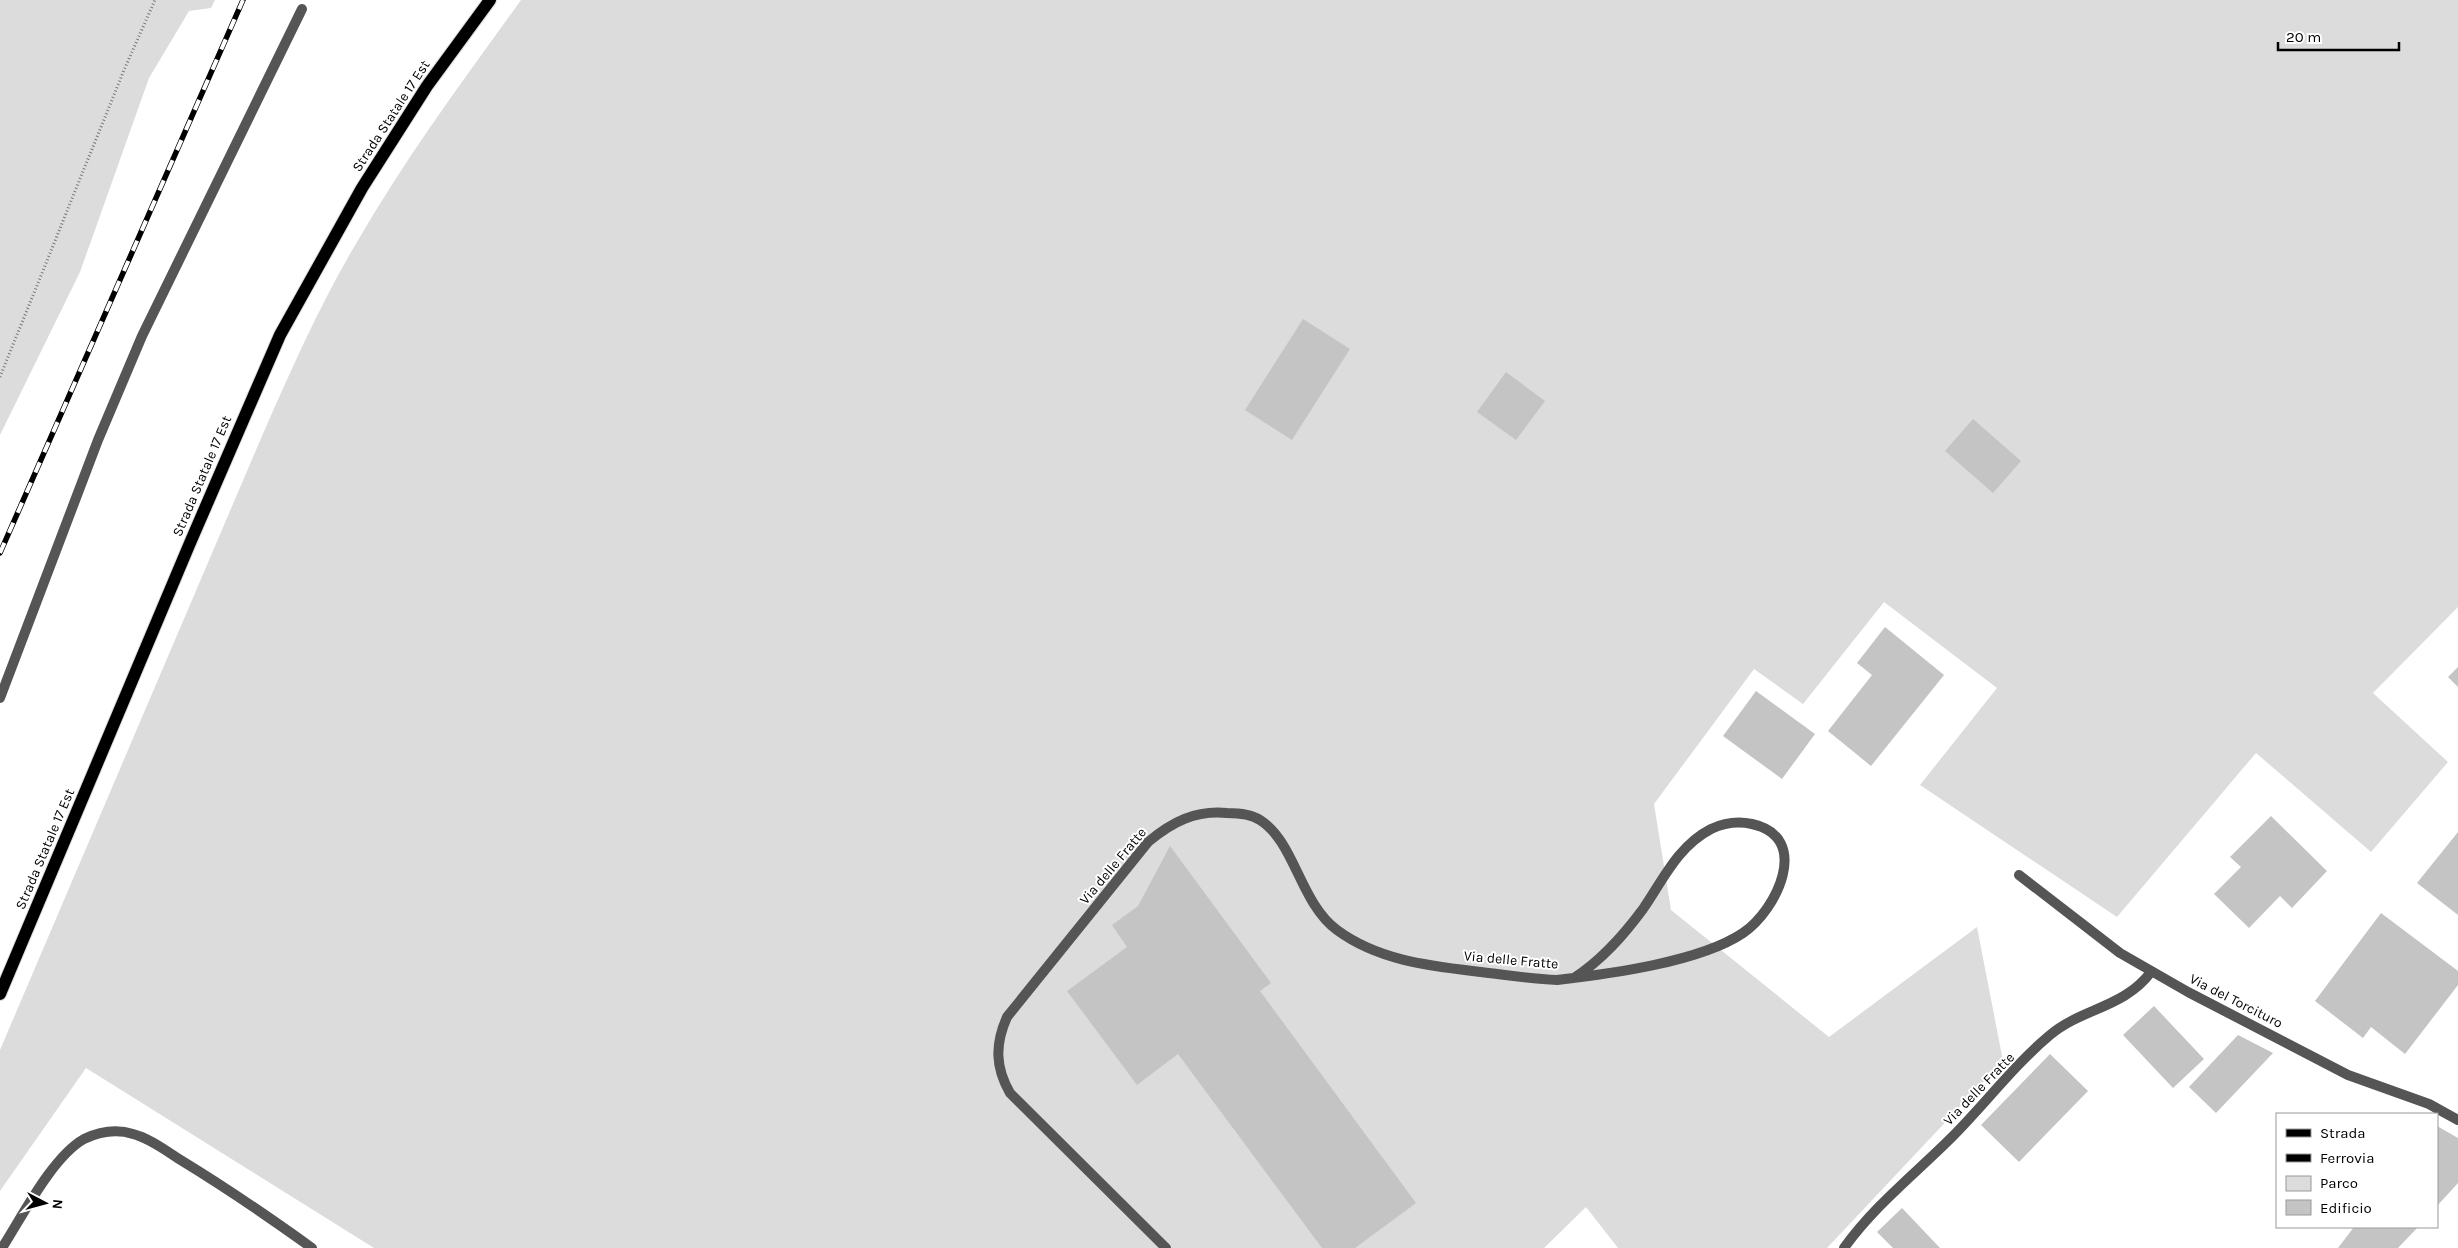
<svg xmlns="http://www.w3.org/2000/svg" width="2458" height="1248" viewBox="0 0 2458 1248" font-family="Karla,sans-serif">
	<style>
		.green { fill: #dcdcdc }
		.building { fill: #c4c4c4 }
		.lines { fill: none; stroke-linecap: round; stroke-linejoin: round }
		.primary-casing { stroke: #dbdbdb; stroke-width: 14 }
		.path { stroke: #777; stroke-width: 3; stroke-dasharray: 1 2.5; stroke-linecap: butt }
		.service { stroke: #555; stroke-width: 10 }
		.minor { stroke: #555; stroke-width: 10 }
		.primary { stroke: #000; stroke-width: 12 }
		.rail-casing { stroke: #000; stroke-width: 5.5 }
		.rail { stroke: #fff; stroke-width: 4; stroke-dasharray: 11; stroke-linecap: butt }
		.labels { text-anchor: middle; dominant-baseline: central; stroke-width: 4; stroke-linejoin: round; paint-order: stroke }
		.street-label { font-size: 14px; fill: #000; stroke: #fff }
	</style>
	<rect width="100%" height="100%" fill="#fff"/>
	<g class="green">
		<path d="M 0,0 L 215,0 L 211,8 L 189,11 L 149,78 L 80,272 L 0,435 Z"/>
		<path d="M 521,0 L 2458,0 L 2458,607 L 2373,693 L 2448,762 L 2371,852 L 2256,753 L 2117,917 L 1920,785 L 1997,688 L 1884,602 L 1803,704 L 1754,669 L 1654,804 L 1671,910 L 1829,1037 L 1977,927 L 2003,1061 L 1827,1248 L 1618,1248 L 1586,1207 L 1544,1248 L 374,1248 L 86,1068 L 0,1191 L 0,1050 L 262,436 C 291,370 320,304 357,242 C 406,157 464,79 521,0 Z"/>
	</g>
	<g class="building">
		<path d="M 1303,319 L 1350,349 L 1292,440 L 1245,410 Z"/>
		<path d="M 1506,372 L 1545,401 L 1516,440 L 1477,412 Z"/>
		<path d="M 1973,419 L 2021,461 L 1993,493 L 1945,451 Z"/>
		<path d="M 1885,627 L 1944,675 L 1871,766 L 1828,731 L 1872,675 L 1857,663 Z"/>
		<path d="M 2458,667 L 2458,687 L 2448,677 Z"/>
		<path d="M 1756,691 L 1815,734 L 1782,779 L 1723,736 Z"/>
		<path d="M 2271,816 L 2327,871 L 2292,908 L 2280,896 L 2249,928 L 2214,894 L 2241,867 L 2230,857 Z"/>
		<path d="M 2458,832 L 2458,915 L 2417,883 Z"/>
		<path d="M 1170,846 L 1271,983 L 1260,991 L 1416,1203 L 1355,1248 L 1322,1248 L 1178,1054 L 1137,1085 L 1067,991 L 1127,947 L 1112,925 L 1138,906 Z"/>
		<path d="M 2381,913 L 2458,971 L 2458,985 L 2405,1054 L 2371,1027 L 2363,1038 L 2315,1001 Z"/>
		<path d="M 2154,1006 L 2204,1059 L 2173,1088 L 2123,1035 Z"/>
		<path d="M 2238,1035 L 2273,1053 L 2216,1113 L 2189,1087 Z"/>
		<path d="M 2050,1054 L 2088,1091 L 2019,1162 L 1981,1125 Z"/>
		<path d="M 2437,1126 L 2458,1138 L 2458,1183 L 2437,1206 Z"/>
		<path d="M 1902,1208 L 1940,1248 L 1893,1248 L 1877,1232 Z"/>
		<path d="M 2354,1227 L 2418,1227 L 2398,1248 L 2338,1248 Z"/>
	</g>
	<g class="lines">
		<g class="primary-casing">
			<path id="primary" d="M 0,994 L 190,543 L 280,335 L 362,188 L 427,86 L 490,0"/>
		</g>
		<path class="path" d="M 0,377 L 124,70 L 155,0"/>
		<g class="service">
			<path d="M 0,698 L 98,440 L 142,336 L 302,9"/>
			<path d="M 2,1248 C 22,1217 52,1157 84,1139 C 99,1132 117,1129 133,1134 C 149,1138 165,1150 179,1159 C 225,1187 269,1217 312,1248"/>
		</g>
		<g class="minor">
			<path d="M 2019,875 L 2120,953 L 2188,992 L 2348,1075 L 2429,1104 L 2458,1120"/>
			<path d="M 1166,1248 L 1010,1093 C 995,1067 995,1044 1007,1017 L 1148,842 C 1172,822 1195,810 1227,813 C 1238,813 1251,814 1260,820 C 1295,842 1300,903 1337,930 C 1379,961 1431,966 1481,972 C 1506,975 1531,979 1557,980 C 1609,974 1700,962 1743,933 C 1777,910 1812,837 1752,824 C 1738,821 1724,823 1711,829 C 1678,846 1663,880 1643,909 C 1623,936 1602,960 1574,978"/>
			<path d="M 1844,1248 C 1875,1205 1915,1174 1952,1137 C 1985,1104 2014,1065 2050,1035 C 2082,1008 2124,1008 2151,972"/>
		</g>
		<use href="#primary" class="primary"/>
		<g class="rail-casing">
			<path id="rail" d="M 0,553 L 243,0"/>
		</g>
		<use href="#rail" class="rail"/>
	</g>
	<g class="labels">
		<g class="street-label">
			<text transform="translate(391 116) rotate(-57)">Strada Statale 17 Est</text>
			<text transform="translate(202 476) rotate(-67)">Strada Statale 17 Est</text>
			<text transform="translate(45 849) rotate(-67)">Strada Statale 17 Est</text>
			<text transform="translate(1113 866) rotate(-50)">Via delle Fratte</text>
			<text transform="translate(1511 960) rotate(5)">Via delle Fratte</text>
			<text transform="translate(2236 1001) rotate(27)">Via del Torcituro</text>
			<text transform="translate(1979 1089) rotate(-46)">Via delle Fratte</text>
		</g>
	</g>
	<rect x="2276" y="1113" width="162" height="115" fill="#ffffff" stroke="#999999"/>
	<rect x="2286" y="1129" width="25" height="8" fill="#000000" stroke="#999999"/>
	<text x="2320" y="1138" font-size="15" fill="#000000">Strada</text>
	<rect x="2286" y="1154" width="25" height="8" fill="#000000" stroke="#999999"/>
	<text x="2320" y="1163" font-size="15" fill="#000000">Ferrovia</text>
	<rect x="2286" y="1176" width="25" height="15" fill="#dcdcdc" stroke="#999999"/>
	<text x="2320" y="1188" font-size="15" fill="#000000">Parco</text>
	<rect x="2286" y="1200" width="25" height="15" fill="#c4c4c4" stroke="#999999"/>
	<text x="2320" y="1213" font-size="15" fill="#000000">Edificio</text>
	<g transform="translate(45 1203) rotate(96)" stroke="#ffffff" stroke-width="4" paint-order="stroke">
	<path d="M0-4L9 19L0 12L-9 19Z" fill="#000000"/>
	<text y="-8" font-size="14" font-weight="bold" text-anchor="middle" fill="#000000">N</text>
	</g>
	<path d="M2278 42v8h121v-8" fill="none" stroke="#000000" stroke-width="2.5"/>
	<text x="2286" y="42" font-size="15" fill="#000000" stroke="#ffffff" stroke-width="4" paint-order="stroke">20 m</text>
</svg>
